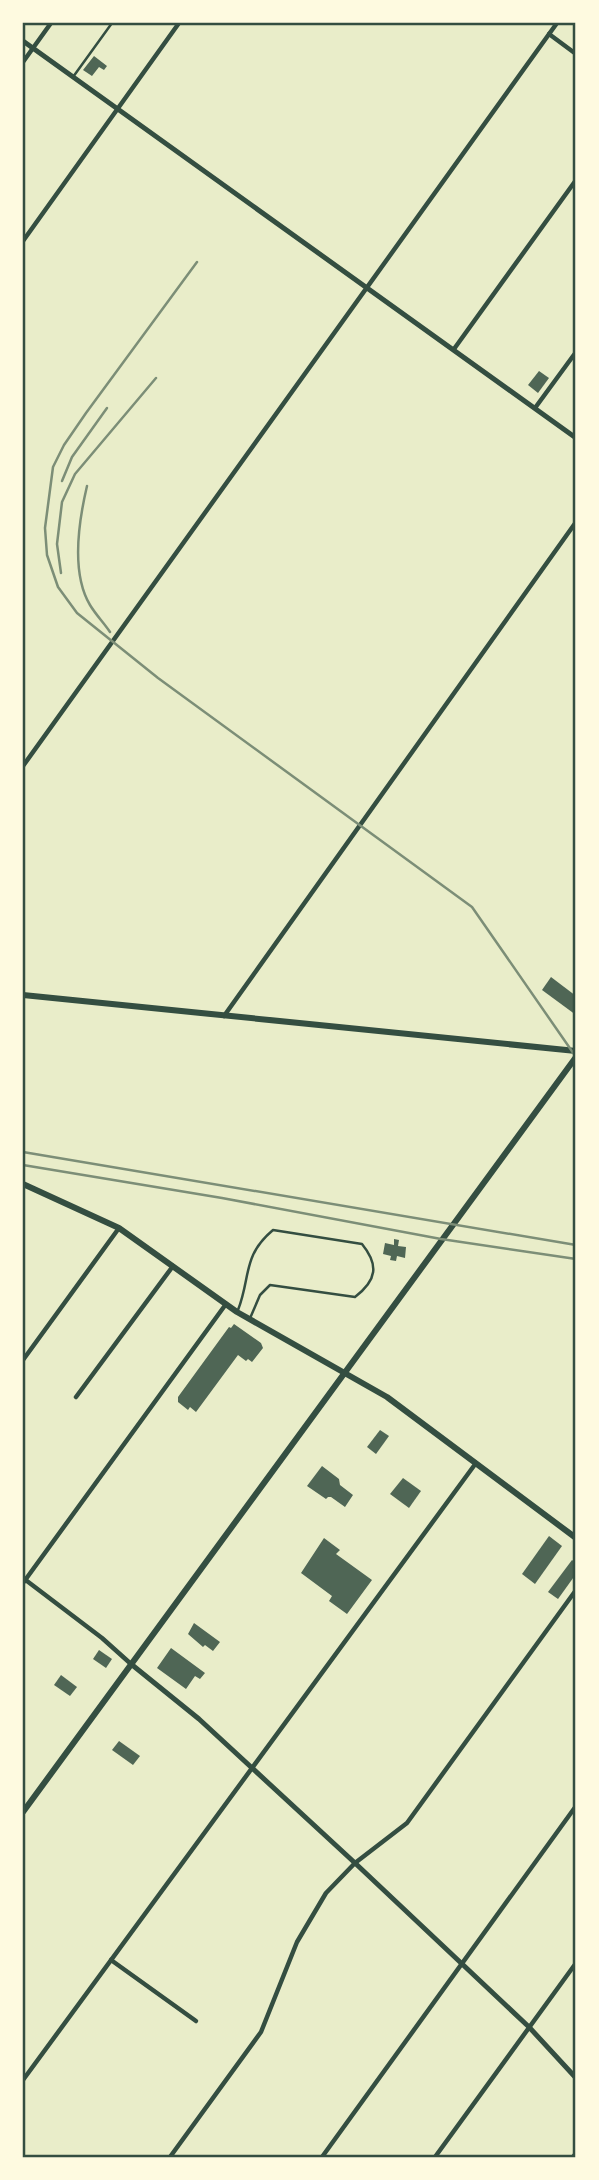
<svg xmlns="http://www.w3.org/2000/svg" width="599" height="2180" viewBox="0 0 599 2180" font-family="Inter,sans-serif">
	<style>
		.building { fill: #4f6655 }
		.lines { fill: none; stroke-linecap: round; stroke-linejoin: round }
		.service { stroke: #344e41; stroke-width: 2.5 }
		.minor { stroke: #344e41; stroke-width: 4.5 }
		.tertiary { stroke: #344e41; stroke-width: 5 }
		.secondary { stroke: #344e41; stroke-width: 6 }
		.rail { stroke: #7c8e77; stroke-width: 2.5 }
		.neatline { fill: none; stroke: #344e41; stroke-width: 2.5 }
	</style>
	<rect width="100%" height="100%" fill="#e9edc9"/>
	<g class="building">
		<path d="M 94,56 L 107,66 L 104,70 L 99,67 L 92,76 L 83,70 Z"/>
		<path d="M 539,371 L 549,378 L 538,393 L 528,385 Z"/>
		<path d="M 551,977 L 576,996 L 576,1015 L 542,990 Z"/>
		<path d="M 394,1239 L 399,1240 L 398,1246 L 406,1247 L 405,1258 L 397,1256 L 396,1261 L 390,1260 L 391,1256 L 383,1254 L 385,1243 L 394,1245 Z"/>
		<path d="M 234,1324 L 261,1343 L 263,1348 L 252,1362 L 248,1359 L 246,1361 L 238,1355 L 196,1412 L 190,1407 L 188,1410 L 178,1402 L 178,1397 L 229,1327 L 231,1328 Z"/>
		<path d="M 380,1430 L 389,1436 L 376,1454 L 367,1447 Z"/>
		<path d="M 322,1466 L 339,1479 L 340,1485 L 353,1495 L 345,1507 L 331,1497 L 328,1497 L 326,1499 L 307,1486 Z"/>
		<path d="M 403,1478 L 421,1491 L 409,1508 L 390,1494 Z"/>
		<path d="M 549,1536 L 562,1546 L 535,1584 L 522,1574 Z"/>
		<path d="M 324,1538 L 340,1550 L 336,1554 L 372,1580 L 347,1614 L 329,1601 L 332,1596 L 301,1573 Z"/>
		<path d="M 572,1560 L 576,1563 L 576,1574 L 558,1599 L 548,1592 Z"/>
		<path d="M 194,1623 L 220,1642 L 213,1651 L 205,1645 L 203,1647 L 188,1634 Z"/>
		<path d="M 171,1648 L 205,1673 L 200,1679 L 195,1676 L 186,1689 L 157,1668 Z"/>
		<path d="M 99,1650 L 112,1659 L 106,1668 L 93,1659 Z"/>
		<path d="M 61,1675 L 77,1687 L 70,1696 L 54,1685 Z"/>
		<path d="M 119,1741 L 140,1756 L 133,1765 L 112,1750 Z"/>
	</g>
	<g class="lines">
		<g class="service">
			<path d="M 73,77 L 112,23"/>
			<path d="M 238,1310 C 251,1277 242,1256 273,1230 L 362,1244 C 379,1265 377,1280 355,1297 L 270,1285 L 260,1295 L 251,1316"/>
		</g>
		<g class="minor">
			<path d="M 549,34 L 576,54"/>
			<path d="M 23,62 L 51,23"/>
			<path d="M 23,241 L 179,23"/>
			<path d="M 454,349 L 576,180"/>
			<path d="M 535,408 L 576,352"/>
			<path d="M 23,766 L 557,23"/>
			<path d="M 224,1016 L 576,522"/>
			<path d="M 23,1360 L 119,1228"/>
			<path d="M 76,1397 L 173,1266"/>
			<path d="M 23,1578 L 102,1638 L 131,1664"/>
			<path d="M 23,1583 L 226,1304"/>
			<path d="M 111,1960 L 196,2021"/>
			<path d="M 23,2080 L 476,1463"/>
			<path d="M 170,2157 L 261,2032 L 297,1942 L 326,1893 L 355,1863 L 407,1823 L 576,1590"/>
			<path d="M 322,2157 L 576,1806"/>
			<path d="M 435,2157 L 576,1963"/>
			<path d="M 573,2157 L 576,2153"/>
		</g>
		<g class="tertiary">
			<path d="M 23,41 L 576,438"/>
			<path d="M 131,1664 L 199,1719 L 355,1863 L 529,2027 L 576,2078"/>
		</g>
		<g class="secondary">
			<path d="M 23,995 L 576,1051"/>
			<path d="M 23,1184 L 119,1228 L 237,1312 L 387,1397 L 576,1538"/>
			<path d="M 23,1812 L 576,1057"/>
		</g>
		<g class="rail">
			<path d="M 197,262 L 86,413 L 64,445 L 53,467 L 45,528 L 47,555 L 58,587 L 77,613 L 158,678 L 472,907 L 576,1057"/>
			<path d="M 62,481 L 72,457 L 107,408"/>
			<path d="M 87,486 C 79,520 71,573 90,605 C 96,615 104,623 110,632"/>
			<path d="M 61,573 L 57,544 L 62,502 L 75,474 L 156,378"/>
			<path d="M 23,1152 L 576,1245"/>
			<path d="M 23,1165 L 222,1198 L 441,1239 L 576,1259"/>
		</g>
	</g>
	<rect width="599" height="2180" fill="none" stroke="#fefae0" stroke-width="49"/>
	<rect x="24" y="24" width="550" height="2132" class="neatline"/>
</svg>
